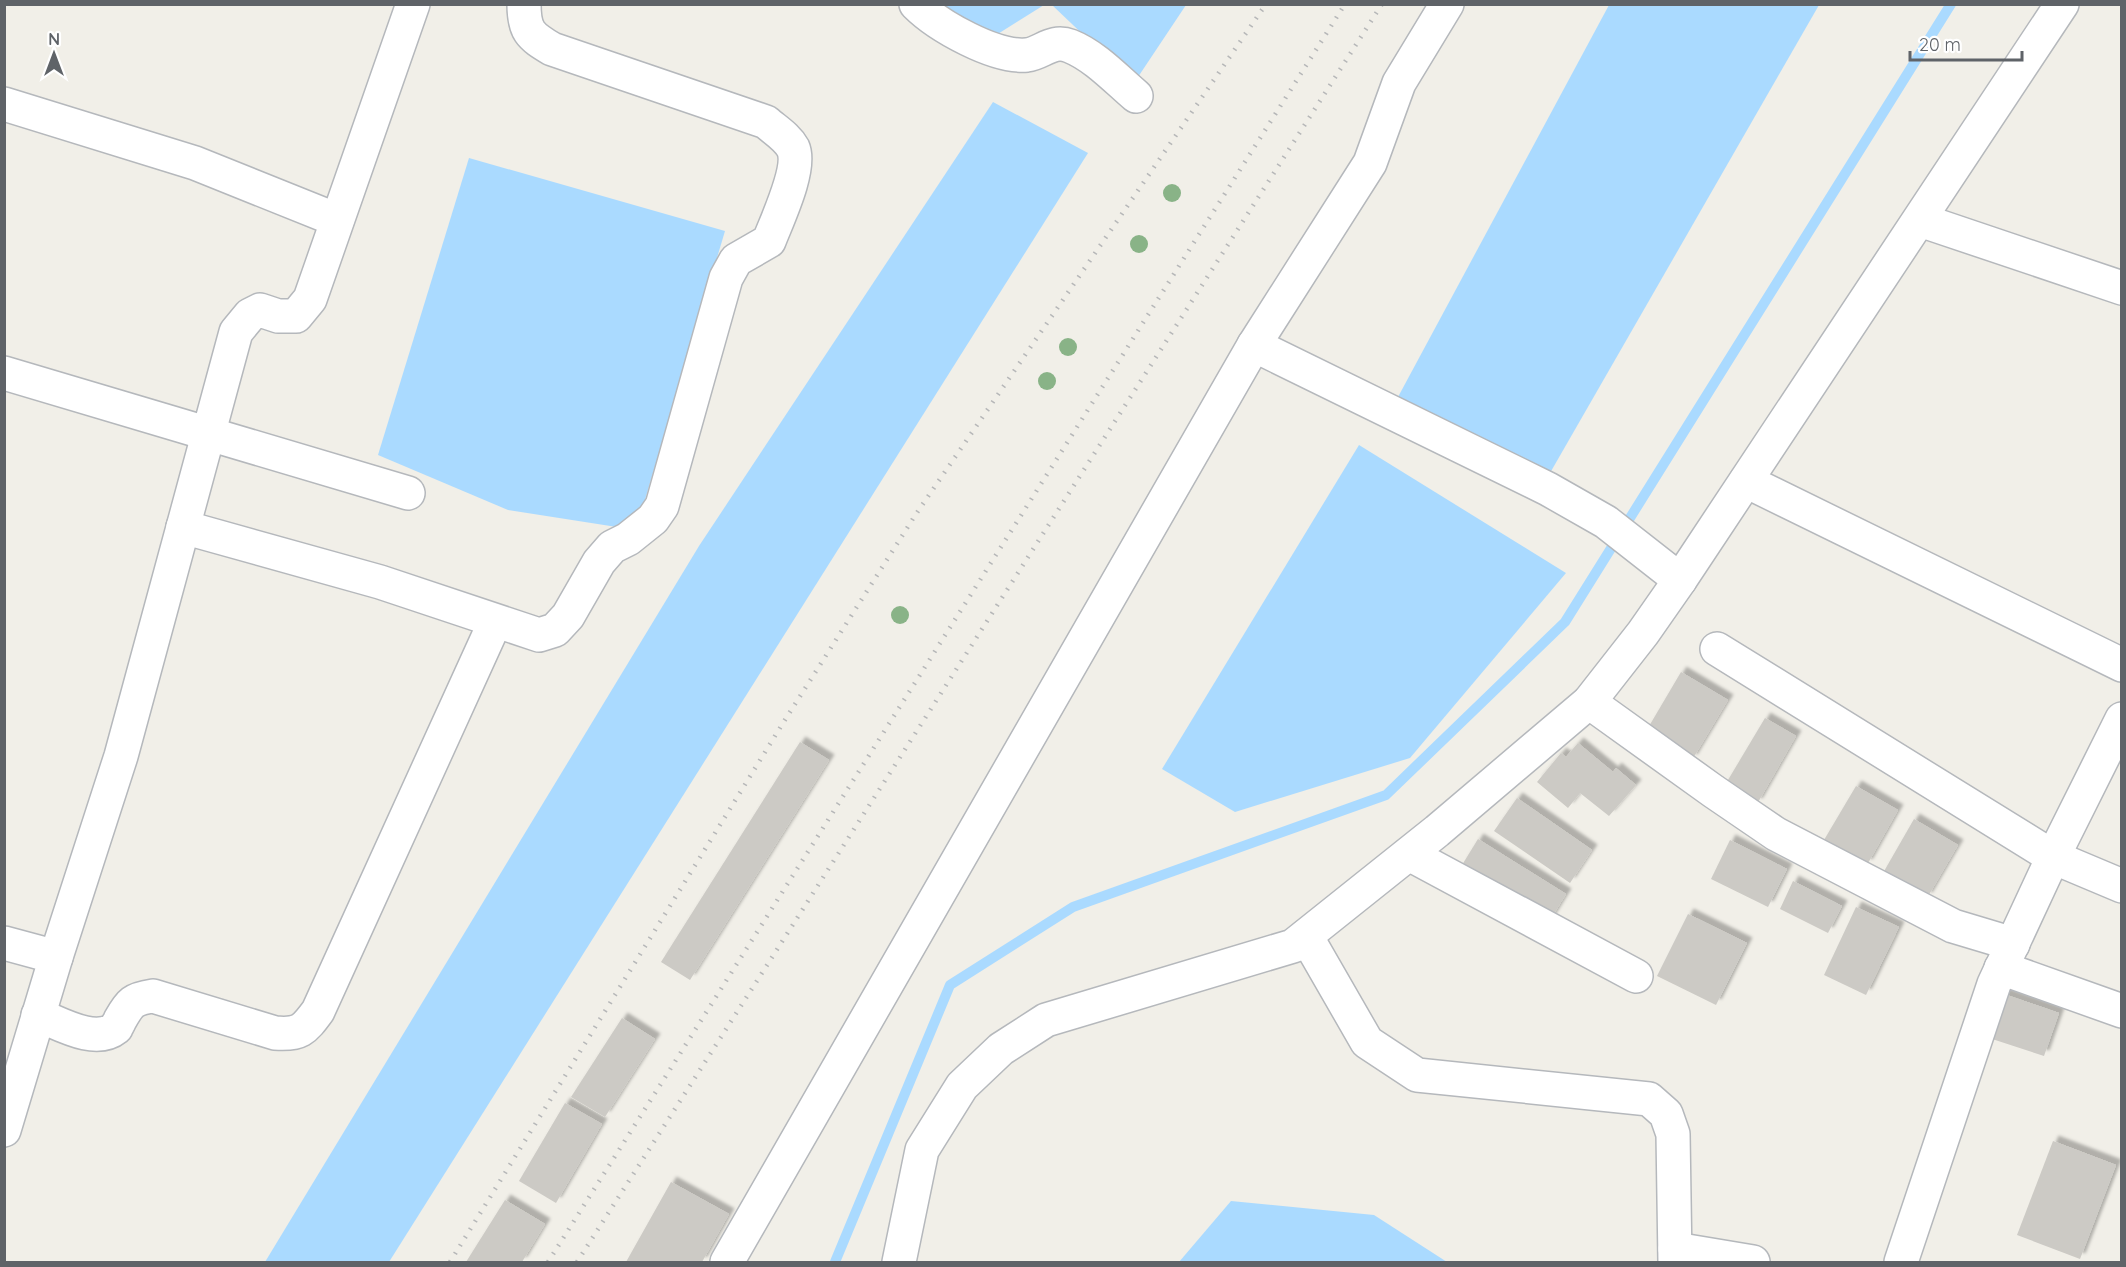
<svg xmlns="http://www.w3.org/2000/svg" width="2126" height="1267" viewBox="0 0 2126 1267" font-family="Quicksand,sans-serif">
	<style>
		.water { fill: #aadaff }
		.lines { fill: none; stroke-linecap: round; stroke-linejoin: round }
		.stream { stroke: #aadaff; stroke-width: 10 }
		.building { fill: #cccac5; filter: url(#shadow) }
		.minor-casing { stroke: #b5b8bc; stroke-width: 36 }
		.tertiary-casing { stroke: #b5b8bc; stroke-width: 36 }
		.minor { stroke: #fff; stroke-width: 33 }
		.tertiary { stroke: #fff; stroke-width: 33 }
		.rail { stroke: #b6b7b8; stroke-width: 4.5; stroke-dasharray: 1.5 8; stroke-linecap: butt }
		.tree { fill: #89b387 }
	</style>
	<defs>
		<filter id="shadow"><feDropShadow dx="5.5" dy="-5.5" stdDeviation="1.5" flood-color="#0004"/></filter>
	</defs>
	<rect width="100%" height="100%" fill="#f1efe8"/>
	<g class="water">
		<path d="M 938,5 L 1044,5 L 993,37 Z"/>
		<path d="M 1052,5 L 1186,5 L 1134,83 Z"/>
		<path d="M 1609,5 L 1819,5 L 1550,473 L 1398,397 Z"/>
		<path d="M 993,102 L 1088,153 L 389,1262 L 265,1262 L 699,546 Z"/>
		<path d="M 469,158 L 725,231 L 636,530 L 508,510 L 378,455 Z"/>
		<path d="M 1359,445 L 1566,573 L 1410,758 L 1235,812 L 1162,769 Z"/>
		<path d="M 1231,1201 L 1374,1215 L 1447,1262 L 1179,1262 Z"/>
	</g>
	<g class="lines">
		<path class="stream" d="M 835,1262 L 950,985 L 1073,907 L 1386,795 L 1565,622 L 1951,4"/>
	</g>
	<g class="building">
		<path d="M 1681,672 L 1728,700 L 1692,760 L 1645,733 Z"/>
		<path d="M 1765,718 L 1796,736 L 1757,804 L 1725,785 Z"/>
		<path d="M 800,742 L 829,760 L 690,980 L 661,962 Z"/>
		<path d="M 1578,743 L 1613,772 L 1616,768 L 1636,785 L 1609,816 L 1580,793 L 1568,808 L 1537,782 L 1561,753 L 1566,757 Z"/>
		<path d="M 1856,786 L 1898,810 L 1867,865 L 1824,840 Z"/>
		<path d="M 1517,798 L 1592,850 L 1570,883 L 1494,831 Z"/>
		<path d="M 1914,819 L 1958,845 L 1927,898 L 1883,873 Z"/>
		<path d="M 1478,839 L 1566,894 L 1550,920 L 1462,865 Z"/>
		<path d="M 1730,840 L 1787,869 L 1768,907 L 1711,879 Z"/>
		<path d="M 1793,881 L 1842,906 L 1828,933 L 1780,909 Z"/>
		<path d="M 1856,907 L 1899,927 L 1866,995 L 1824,975 Z"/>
		<path d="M 1688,914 L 1747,943 L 1716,1005 L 1657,976 Z"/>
		<path d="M 2001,993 L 2059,1013 L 2044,1056 L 1986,1037 Z"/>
		<path d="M 622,1018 L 655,1039 L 605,1117 L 571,1097 Z"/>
		<path d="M 565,1103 L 602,1124 L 556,1203 L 519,1181 Z"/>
		<path d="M 2053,1141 L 2116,1165 L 2080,1259 L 2017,1235 Z"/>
		<path d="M 671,1182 L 729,1214 L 702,1262 L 626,1262 Z"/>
		<path d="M 505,1200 L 545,1224 L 522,1262 L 466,1262 Z"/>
	</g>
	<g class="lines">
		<g class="minor-casing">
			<g id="minor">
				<path d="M 916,4 C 938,26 995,58 1027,55 C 1042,53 1052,39 1070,46 C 1095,56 1116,79 1136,96"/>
				<path d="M 4,104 L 195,163 L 337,220"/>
				<path d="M 1920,220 L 2122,288"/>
				<path d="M 1254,345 L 1548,489 L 1606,522 L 1680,580"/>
				<path d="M 4,373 L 408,493"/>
				<path d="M 1746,481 L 2122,665"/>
				<path d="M 183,527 L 380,582 L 539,635 L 555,630 L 568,616 L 599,562 L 612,547 L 628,539 L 653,519 L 662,506 L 726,278 L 736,260 L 769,241 C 777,220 802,168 793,148 C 787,137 775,130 766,122 L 552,49 C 530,36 524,31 524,4"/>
				<path d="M 1717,649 L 2053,857 L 2122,886"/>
				<path d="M 1589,702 L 1713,791 L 1776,834 L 1953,926 L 2013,944"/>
				<path d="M 1409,854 L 1636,976"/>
				<path d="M 1306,936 L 1367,1042 L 1417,1075 L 1649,1099 L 1666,1114 L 1673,1134 L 1675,1262"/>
				<path d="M 4,943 L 56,957"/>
				<path d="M 2001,968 L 2122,1011"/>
				<path d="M 38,1015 C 59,1023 95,1045 116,1028 C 116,1027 120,1021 120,1020 C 130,1002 133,999 153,996 L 275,1033 C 300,1035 304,1030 318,1011 L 495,622"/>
				<path d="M 4,1130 L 56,957 L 121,756 L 236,332 L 250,315 L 260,310 L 278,316 L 296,316 L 310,299 L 413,4"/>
				<path d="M 1675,1249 L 1753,1262"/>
				<path d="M 727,1262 L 1254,345 L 1370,163 L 1399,83 L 1447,4"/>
				<path d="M 1901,1262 L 1994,984 L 2053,857 L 2122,719"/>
			</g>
		</g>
		<g class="tertiary-casing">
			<path id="tertiary" d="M 899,1262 L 922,1150 L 962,1086 L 1001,1049 L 1046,1020 L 1293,946 L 1437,831 L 1589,702 L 1643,633 L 1680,580 L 2062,4"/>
		</g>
		<use href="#minor" class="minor"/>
		<use href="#tertiary" class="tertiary"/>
		<g class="rail">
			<path d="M 450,1262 L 783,723 L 916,514 L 1266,4"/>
			<path d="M 548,1262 L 1345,4"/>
			<path d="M 577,1262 L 1382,4"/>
		</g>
	</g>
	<g class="tree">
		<circle cx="1172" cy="193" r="9"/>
		<circle cx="1139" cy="244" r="9"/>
		<circle cx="1068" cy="347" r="9"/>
		<circle cx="1047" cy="381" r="9"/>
		<circle cx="900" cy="615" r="9"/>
	</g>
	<rect width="2126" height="1267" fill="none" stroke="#5f6368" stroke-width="12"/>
	<g transform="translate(54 54)" stroke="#ffffff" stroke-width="4.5" paint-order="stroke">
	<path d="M0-4.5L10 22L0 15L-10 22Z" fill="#5f6368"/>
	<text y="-9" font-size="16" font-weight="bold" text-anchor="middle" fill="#5f6368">N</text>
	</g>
	<path d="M1910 51v9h112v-9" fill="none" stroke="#5f6368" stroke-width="3"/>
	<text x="1919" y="51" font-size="18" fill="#5f6368" stroke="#ffffff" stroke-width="4.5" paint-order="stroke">20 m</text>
</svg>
